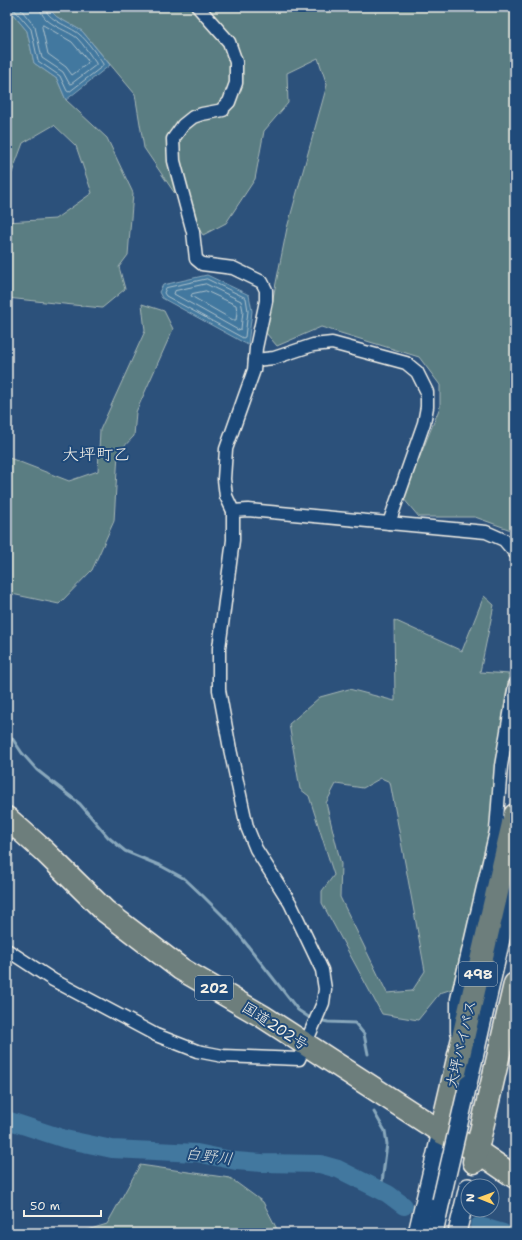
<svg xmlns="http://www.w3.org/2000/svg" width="522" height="1240" viewBox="0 0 522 1240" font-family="'Shantell Sans','Klee One',sans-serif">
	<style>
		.green { fill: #5a7d82; stroke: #a7b7b5; fill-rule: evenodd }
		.water { fill: #42789f; stroke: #89a8bc }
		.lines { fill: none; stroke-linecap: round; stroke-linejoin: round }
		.shore { stroke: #adc1cb; stroke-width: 1 }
		.stream { stroke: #89a8bc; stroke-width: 3 }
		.river { stroke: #42789f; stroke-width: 18 }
		.street-casing { stroke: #f4f1e8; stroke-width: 15 }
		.secondary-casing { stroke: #f4f1e8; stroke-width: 20 }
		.highway-casing { stroke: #f4f1e8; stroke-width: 25 }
		.street { stroke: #1f4a7a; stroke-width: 12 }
		.secondary { stroke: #1f4a7a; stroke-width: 17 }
		.highway { stroke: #6d7e7c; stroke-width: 22 }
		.secondary-bridge-casing { stroke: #f4f1e8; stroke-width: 20; stroke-linecap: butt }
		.secondary-bridge { stroke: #1f4a7a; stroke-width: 17 }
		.labels { text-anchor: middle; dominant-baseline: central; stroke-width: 4; stroke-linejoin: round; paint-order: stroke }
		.shield { fill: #1f4a7a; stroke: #b4bfc7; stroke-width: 1 }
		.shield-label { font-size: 14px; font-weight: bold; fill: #f4f1e8 }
		.street-label { font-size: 15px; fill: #f4f1e8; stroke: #1f4a7a }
		.water-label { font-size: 16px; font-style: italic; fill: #d9dfdd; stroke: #1f4a7a }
		.quarter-label { font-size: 17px; fill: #f4f1e8; stroke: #1f4a7a }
	</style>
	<rect width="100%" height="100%" fill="#2c517b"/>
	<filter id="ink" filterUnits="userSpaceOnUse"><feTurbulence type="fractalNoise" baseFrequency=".025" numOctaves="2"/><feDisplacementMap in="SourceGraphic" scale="8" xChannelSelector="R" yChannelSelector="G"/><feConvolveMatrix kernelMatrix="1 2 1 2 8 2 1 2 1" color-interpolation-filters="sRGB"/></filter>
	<g filter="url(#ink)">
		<g class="green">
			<path d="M 7,7 L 27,31 L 34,63 L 57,79 L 66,100 L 107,138 L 133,193 L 128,255 L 119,267 L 125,289 L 102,308 L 7,298 L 7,222 L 55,219 L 92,193 L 76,146 L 54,125 L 23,143 L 7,186 Z"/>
			<path d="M 47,7 L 515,7 L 515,537 L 511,530 L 475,517 L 419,517 L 403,498 L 440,407 L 440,385 L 419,357 L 321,327 L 277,346 L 266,333 L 287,228 L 327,85 L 318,58 L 287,73 L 288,103 L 264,131 L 255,179 L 226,223 L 203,235 L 144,148 L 135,94 L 82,31 L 57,17 Z"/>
			<path d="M 142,304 L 164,311 L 173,329 L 136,412 L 134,436 L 118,453 L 114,521 L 92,570 L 59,604 L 7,593 L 7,457 L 69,481 L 98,471 L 100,430 L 145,331 Z"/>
			<path d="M 484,596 L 494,605 L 480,672 L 509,674 L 495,769 L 490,835 L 452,989 L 440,993 L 418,1020 L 382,1014 L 322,903 L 322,891 L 334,875 L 309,796 L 300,789 L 289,724 L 320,697 L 349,689 L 395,701 L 394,620 L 462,651 ZM 381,778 L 390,782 L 425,971 L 412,991 L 387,993 L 340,897 L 341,864 L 326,803 L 336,784 L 363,788 Z"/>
			<path d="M 140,1165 L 230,1178 L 263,1202 L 279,1233 L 78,1233 L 107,1224 Z"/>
		</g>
		<g class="water">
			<path d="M 7,7 L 47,7 L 57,17 L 82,31 L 110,65 L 66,100 L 57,79 L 34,63 L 27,31 Z"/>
			<path d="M 207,275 L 249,295 L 252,311 L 248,345 L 162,298 L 159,292 L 163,285 Z"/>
		</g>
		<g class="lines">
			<g class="shore">
				<path d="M 12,7 L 31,29 L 38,61 L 60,76 L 67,91 L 69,92 L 103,66 L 103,64 C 97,55 87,40 79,34 C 70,26 46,20 45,7"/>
				<path d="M 19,7 L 35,27 L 42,58 L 63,72 L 69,83 L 71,84 L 96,65 L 96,63 C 90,55 84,45 77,38 C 66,29 41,24 40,7"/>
				<path d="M 43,25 L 72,42 L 88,61 L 87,64 L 72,75 L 66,67 L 48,54 L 42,27 Z"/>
				<path d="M 207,279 L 246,298 L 248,311 L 245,337 L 243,338 L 166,296 L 164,293 L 166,288 Z"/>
				<path d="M 206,284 L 241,301 L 243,311 L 241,329 L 238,330 L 174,294 L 175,291 Z"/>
				<path d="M 206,291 L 236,305 L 237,312 L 236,320 L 233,320 L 191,296 L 192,294 Z"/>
			</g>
			<g class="stream">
				<path d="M 12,738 L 22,753 L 37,770 L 80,804 L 108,837 L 125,851 L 161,866 L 185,879 L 203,896 L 230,923 L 298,1010 L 310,1018 L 313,1019"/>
				<path d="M 319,1020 L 328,1022 L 355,1023 L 364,1034 L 368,1054"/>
				<path d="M 374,1112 L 385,1131 L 387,1144 L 382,1182 L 388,1194"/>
			</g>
			<g class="river">
				<path d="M 7,1120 L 65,1139 L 112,1149 L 197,1153 L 236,1161 L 262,1163 L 320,1164 L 338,1169 L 388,1194 L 404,1206"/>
				<path d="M 479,1226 L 503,1233"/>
			</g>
			<g class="street-casing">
				<g id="street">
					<path d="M 255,360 L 274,358 L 313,345 L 332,343 L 406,363 L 417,372 L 427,392 L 427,407 L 424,423 L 389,523"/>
					<path d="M 233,511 L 248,510 L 486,532 L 504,540 L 515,553"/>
					<path d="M 7,950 L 53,980 L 156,1035 L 197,1051 L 223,1056 L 299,1059 L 323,1003 L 325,989 L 322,970 L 290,903 L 256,849 L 247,827 L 230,749 L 219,690 L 219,648 L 233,540 L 233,511 L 226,496 L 224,479 L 226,449 L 254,370 L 256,348 L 266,301 L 266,290 L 262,282 L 233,268 L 202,264 L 196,259 L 193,232 L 174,161 L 173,139 L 183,125 L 193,117 L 202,114 L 223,110 L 223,108 L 229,102 L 236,83 L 236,62 L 229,42 L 198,7"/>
					<path d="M 457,1032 L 457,999 L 496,831 L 501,766 L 515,685"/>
				</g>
			</g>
			<g class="secondary-casing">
				<g id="secondary">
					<path d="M 468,1084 L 515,878"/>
					<path d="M 417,1233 L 441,1132"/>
					<path d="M 434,1233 L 441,1201"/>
					<path d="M 457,1233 L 468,1187"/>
				</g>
			</g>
			<g class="highway-casing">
				<g id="highway">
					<path d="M 7,818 L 44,851 L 105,911 L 181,969 L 262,1016 L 441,1132 L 477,1151 L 515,1177"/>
					<path d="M 441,1132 L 515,815"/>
					<path d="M 474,1162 L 515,984"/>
				</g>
			</g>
			<use href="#street" class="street"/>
			<use href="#secondary" class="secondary"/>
			<use href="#highway" class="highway"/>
			<g class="secondary-bridge-casing">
				<path id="secondary-bridge" d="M 441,1201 L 468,1084"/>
			</g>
			<use href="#secondary-bridge" class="secondary-bridge"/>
		</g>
	</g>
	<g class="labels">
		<g class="shield">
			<rect x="459" y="962" width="38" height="24" rx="3"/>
			<rect x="195" y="976" width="38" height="24" rx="3"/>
		</g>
		<g class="shield-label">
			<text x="478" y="974">498</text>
			<text x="214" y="988">202</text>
		</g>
		<g class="street-label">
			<text transform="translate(275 1026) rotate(33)">国道202号</text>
			<text transform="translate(461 1044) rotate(-77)">大坪バイパス</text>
		</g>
		<g class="water-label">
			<text transform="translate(209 1156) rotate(7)">白野川</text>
		</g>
		<g class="quarter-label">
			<text x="96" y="454">大坪町乙</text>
		</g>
	</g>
	<rect width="522" height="1240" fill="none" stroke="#1f4a7a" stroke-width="24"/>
	<rect x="12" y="12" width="498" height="1216" fill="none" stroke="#f4f1e8" stroke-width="1.5" filter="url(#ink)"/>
	<g transform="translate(480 1198) rotate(271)"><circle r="19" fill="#1f4a7a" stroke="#748da6"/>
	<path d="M0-3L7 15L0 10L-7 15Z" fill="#ffd166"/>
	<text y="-6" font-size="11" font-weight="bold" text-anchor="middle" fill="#f4f1e8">N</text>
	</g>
	<path d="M24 1210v6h77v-6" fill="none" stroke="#f4f1e8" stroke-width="2"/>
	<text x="30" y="1210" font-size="12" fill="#f4f1e8" stroke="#1f4a7a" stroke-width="3" paint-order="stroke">50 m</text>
</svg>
